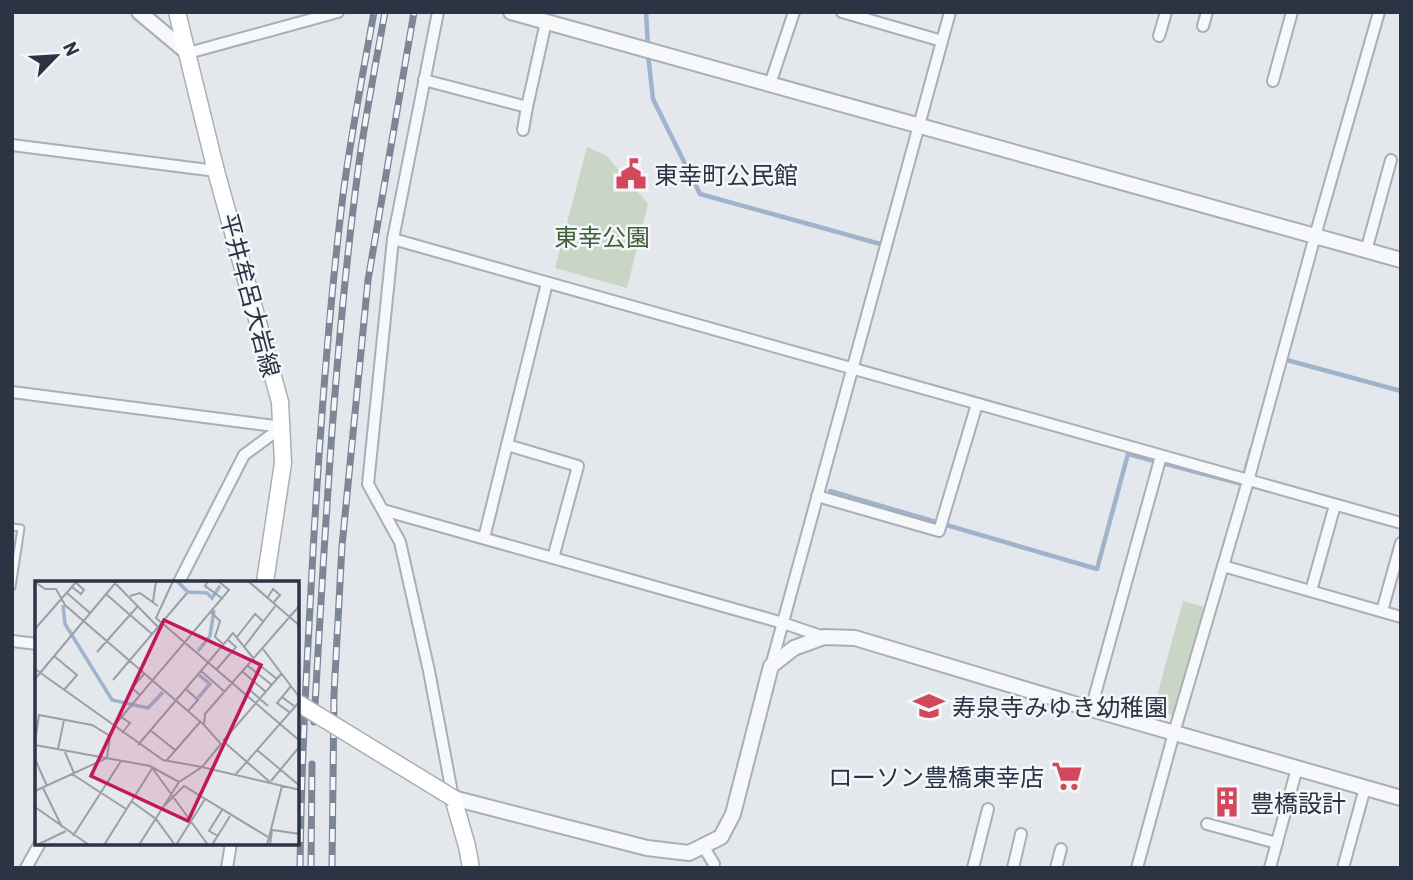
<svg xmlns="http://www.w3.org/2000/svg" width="1413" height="880" viewBox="0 0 1413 880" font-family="Barlow,'Noto Sans JP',sans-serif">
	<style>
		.green { fill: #c9d6c5 }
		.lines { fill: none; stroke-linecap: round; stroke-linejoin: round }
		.stream { stroke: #9fb4cc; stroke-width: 4.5 }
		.service-casing { stroke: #a9aeb7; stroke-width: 9 }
		.minor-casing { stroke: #a9aeb7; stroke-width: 14 }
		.tertiary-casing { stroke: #a9aeb7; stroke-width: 18 }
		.secondary-casing { stroke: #a9aeb7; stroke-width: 19 }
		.service { stroke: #f7f8fa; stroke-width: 5 }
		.minor { stroke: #f7f8fa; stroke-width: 10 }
		.tertiary { stroke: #f7f8fa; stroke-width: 14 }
		.secondary { stroke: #fff; stroke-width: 16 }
		.rail-casing { stroke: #7d8696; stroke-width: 7 }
		.rail { stroke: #f4f6f9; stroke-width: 4.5; stroke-dasharray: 13; stroke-linecap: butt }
		.secondary-bridge-casing { stroke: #a9aeb7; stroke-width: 19; stroke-linecap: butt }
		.secondary-bridge { stroke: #fff; stroke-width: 16 }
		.labels { text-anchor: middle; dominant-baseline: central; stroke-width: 5; stroke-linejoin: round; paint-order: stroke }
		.poi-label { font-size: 24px; fill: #2b3445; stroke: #f4f6f9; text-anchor: start }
		.park-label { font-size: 24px; fill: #3f6138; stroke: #f4f6f9 }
		.street-label { font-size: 24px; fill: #2b3445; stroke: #f4f6f9 }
		.inset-river { fill: none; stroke: #9fb4cc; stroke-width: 3.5 }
		.inset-road { fill: none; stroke: #9a9fa9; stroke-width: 2 }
		.view { fill: #c2185b; fill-opacity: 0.15; stroke: #c2185b; stroke-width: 3.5 }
		.inset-edge { fill: none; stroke: #2b3445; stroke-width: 3.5 }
	</style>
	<rect width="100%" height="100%" fill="#e4e7ec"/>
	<g class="green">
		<path d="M 587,147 L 606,155 L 648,204 L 627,288 L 555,268 Z"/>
		<path d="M 1183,601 L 1204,607 L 1174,716 L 1153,710 Z"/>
	</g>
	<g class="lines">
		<g class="stream">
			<path d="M 646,12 L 648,46"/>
			<path d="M 648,55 L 653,99 L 700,194 L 884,245"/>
			<path d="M 1283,359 L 1401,391"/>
			<path d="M 830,491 L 1097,569 L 1128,454 L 1242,484 L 1251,450"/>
		</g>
		<g class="service-casing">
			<path id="service" d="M 12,527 L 21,528 L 12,587"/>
		</g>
		<g class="minor-casing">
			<g id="minor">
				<path d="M 438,12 L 393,239 L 368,484 L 400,542 L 429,671 L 453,798"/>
				<path d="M 842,12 L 942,41"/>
				<path d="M 1203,26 L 1207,12"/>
				<path d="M 1159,36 L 1166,12"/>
				<path d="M 188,53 L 338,12"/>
				<path d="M 424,80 L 527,107 L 546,22"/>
				<path d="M 1273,81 L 1292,12"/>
				<path d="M 770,84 L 794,12"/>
				<path d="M 523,130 L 527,107"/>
				<path d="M 12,145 L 216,171"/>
				<path d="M 393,239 L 1401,523"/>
				<path d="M 1366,251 L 1391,160"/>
				<path d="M 12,392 L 282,427"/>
				<path d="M 507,445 L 578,466 L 553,558"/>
				<path d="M 817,496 L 939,531 L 977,404"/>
				<path d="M 383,510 L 783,623 L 824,637"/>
				<path d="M 484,538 L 547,283"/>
				<path d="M 1223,566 L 1401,617"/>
				<path d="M 179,582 L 244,455 L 282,427"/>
				<path d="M 1311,591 L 1335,505"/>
				<path d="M 1382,611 L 1401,543"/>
				<path d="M 12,641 L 37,644"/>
				<path d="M 771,666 L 950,12"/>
				<path d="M 1091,709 L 1161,456"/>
				<path d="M 1207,824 L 1277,843"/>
				<path d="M 703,846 L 714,864 L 713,868"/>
				<path d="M 26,868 L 40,843"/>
				<path d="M 227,868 L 231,843"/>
				<path d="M 973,868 L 988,809"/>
				<path d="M 1013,868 L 1021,834"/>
				<path d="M 1056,868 L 1061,849"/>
				<path d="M 1137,868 L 1174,733 L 1248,481 L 1315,236 L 1379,12"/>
				<path d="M 1270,868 L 1297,768"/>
				<path d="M 1343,868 L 1365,788"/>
			</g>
		</g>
		<g class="tertiary-casing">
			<g id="tertiary">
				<path d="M 139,12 L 188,53"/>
				<path d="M 511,12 L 1401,260"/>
				<path d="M 453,798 L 647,848 L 689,853 L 721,837 L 733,814 L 771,666 L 794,648 L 824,637 L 855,638 L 1091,709 L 1401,798"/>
			</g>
		</g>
		<g class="secondary-casing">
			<g id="secondary">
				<path d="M 177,12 L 216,171 L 280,402 L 283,463 L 265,582"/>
				<path d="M 453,798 L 467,846 L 471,868"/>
			</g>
		</g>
		<use href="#service" class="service"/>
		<use href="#minor" class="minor"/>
		<use href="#tertiary" class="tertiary"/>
		<use href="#secondary" class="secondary"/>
		<g class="rail-casing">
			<g id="rail">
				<path d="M 314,722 C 325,535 334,349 359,163 C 366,113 376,62 385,12"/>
				<path d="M 300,868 C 301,781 305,695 310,608 C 317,470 326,332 343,195 C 351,134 363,73 374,12"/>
				<path d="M 311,868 L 312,764"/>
				<path d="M 332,868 L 334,694 L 342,546 L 368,280 L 414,12"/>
			</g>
		</g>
		<use href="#rail" class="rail"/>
		<g class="secondary-bridge-casing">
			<path id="secondary-bridge" d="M 298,703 L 453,798"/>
		</g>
		<use href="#secondary-bridge" class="secondary-bridge"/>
	</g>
	<defs>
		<g id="civic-bare" transform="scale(2.415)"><path d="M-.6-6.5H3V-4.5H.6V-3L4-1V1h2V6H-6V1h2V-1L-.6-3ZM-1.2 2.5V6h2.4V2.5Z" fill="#d1495b" stroke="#f4f6f9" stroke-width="2.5" paint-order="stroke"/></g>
		<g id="school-bare" transform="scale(2.415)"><path d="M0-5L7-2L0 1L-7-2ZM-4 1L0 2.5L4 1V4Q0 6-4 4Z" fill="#d1495b" stroke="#f4f6f9" stroke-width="2.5" paint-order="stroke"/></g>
		<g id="supermarket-bare" transform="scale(2.415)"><path d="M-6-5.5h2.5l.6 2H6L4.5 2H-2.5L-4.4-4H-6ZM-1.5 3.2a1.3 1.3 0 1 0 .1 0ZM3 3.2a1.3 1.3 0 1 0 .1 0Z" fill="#d1495b" stroke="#f4f6f9" stroke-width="2.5" paint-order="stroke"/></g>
		<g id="building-bare" transform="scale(2.415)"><path d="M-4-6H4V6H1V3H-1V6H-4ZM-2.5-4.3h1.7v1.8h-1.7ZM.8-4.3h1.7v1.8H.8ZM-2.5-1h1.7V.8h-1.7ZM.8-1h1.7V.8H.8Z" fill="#d1495b" stroke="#f4f6f9" stroke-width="2.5" paint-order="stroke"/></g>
	</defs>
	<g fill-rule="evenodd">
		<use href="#civic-bare" x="631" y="174"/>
		<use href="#school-bare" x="929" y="706"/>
		<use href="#supermarket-bare" x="1067" y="776"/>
		<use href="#building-bare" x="1227" y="802"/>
	</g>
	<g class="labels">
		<g class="poi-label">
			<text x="654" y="174">東幸町公民館</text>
			<text x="952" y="706">寿泉寺みゆき幼稚園</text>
			<text x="1044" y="776" text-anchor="end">ローソン豊橋東幸店</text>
			<text x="1250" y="802">豊橋設計</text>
		</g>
		<g class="park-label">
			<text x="602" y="236">東幸公園</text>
		</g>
		<g class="street-label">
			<text transform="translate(251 295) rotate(75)">平井牟呂大岩線</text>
		</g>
	</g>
	<g transform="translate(35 581)">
		<rect width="264" height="264" fill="#e4e7ec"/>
		<path class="inset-river" d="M 142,0 L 153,11 L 172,12 L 177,17 L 185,5M 28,24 L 30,43 L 77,119 L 113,127 L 128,111M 163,70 L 175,55 L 179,29M 163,117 L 175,103 L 164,94"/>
		<path class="inset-road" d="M 78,0 L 123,46M 138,0 L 121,37 L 265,160M 173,0 L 170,5 L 188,18M 213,0 L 265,45M 0,1 L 10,8 L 21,8 L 30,24 L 168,143M 37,6 L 46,13 L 49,9 L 39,0M 32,12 L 55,32M 71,13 L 117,53M 95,15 L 105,12 L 123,25M 233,16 L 238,8 L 245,14 L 239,21M 118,21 L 121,0M 176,31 L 185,40 L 180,56 L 188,63M 0,48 L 42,0M 202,56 L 220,33 L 229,41M 209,66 L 241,24M 228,68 L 265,117M 62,71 L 102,26M 19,75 L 42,94 L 29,109M 218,79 L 242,98M 213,85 L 237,104M 0,88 L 128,179 L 167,186 L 186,163 L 169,144 L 170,133 L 265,24M 181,89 L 201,66 L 193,59M 166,90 L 190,111M 208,91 L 231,111M 0,98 L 82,0M 78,99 L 152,12M 256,105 L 247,116 L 259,125M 151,108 L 163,119 L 153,130M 215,109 L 233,125M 105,114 L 97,107 L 109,93M 247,116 L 242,122 L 254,131M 86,136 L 95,142 L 87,152M 78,146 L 194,9 L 183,0M 115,149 L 140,169M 188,160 L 247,92M 0,161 L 4,134 L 57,144 L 75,155 L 72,177 L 0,210M 189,161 L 235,201M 0,164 L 115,185 L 144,201 L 167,186 L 265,209M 103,164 L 198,52 L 219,78M 23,168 L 29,139M 222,169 L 265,205M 30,171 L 39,192M 0,178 L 12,205M 132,179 L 165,141M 118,188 L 173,264M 37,193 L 91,228M 201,193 L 265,120M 236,200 L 265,165M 8,207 L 27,246M 96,220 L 121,238 L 140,264M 0,226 L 54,264M 128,226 L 149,205 L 233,256M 38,255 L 86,180M 183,255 L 174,250 L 187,229M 2,264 L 31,250M 69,264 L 118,186M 104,264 L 144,201M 141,264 L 170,218M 177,264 L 195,235M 232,264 L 247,205M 235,264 L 237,249 L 265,253"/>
		<path class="view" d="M 129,39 L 226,84 L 153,240 L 56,195 Z"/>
		<rect width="264" height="264" class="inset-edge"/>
	</g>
	<rect width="1413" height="880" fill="none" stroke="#2b3445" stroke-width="28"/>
	<g transform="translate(56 56) rotate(65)" stroke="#f4f6f9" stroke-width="5" paint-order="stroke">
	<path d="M0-5L12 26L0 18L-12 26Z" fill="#2b3445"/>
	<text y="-10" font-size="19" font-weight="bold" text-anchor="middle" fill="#2b3445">N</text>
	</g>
</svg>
